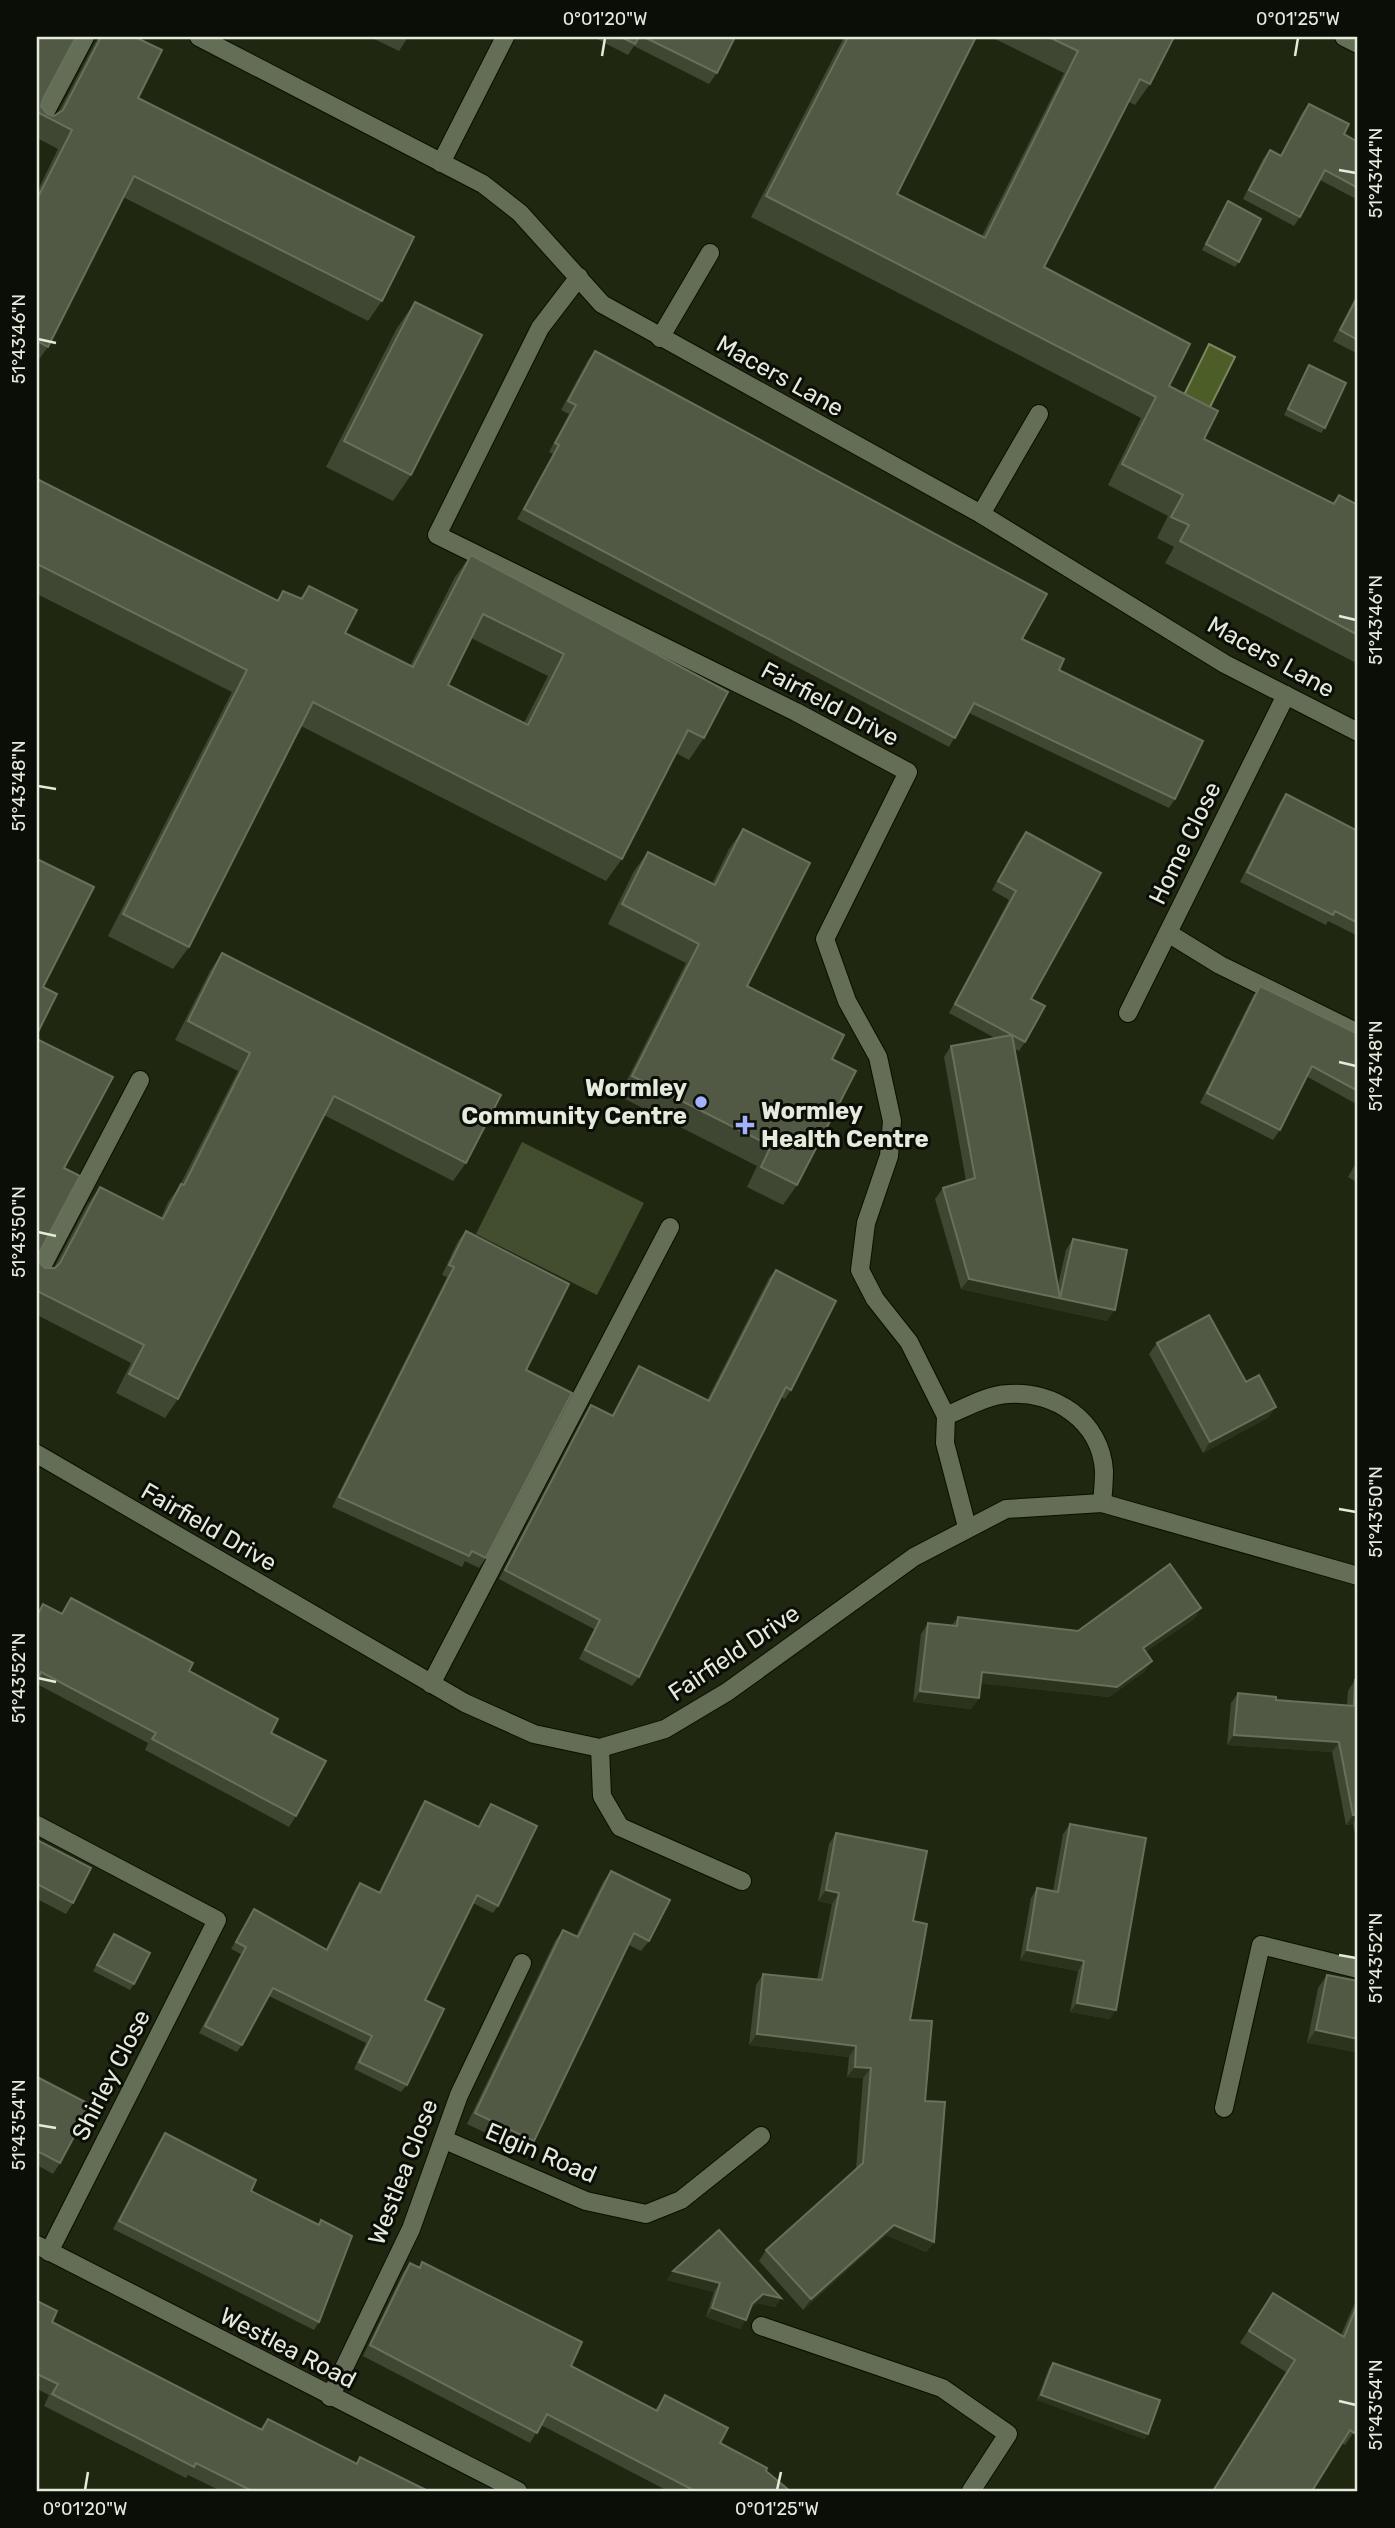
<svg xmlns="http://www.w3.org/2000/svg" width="1395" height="2528" viewBox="0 0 1395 2528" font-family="Rubik,sans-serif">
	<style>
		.pitch { fill: #434e2e }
		.water { fill: #4c5d28; stroke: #7a875e; stroke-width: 2 }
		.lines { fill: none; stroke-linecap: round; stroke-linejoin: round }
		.service-casing { stroke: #090f00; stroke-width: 20 }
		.minor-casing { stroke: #090f00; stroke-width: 20 }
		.service { stroke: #646d55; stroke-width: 18 }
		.minor { stroke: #646d55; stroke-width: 18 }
		.wall { fill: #3f4732; fill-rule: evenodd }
		.shaded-wall { fill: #2b331d }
		.building { fill: #515944; stroke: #68705c; stroke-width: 2; fill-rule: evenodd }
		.ticks { fill: none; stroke: #e4eadc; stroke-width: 2.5 }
		.poi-dot { fill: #a2b2fd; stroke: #0b0e06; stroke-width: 2.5 }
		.labels { text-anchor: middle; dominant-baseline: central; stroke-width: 6; stroke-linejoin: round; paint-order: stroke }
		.street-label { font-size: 24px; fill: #e4eadc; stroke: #0b0e06 }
		.poi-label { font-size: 24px; font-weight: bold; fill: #e4eadc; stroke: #0b0e06; text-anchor: end }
		.neatline { fill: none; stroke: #e4eadc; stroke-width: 2.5 }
		.ticks-label { font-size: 18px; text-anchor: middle; fill: #e4eadc }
	</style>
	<rect width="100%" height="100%" fill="#1f2711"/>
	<path class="pitch" d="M 522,1142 L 644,1203 L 597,1295 L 476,1234 Z"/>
	<path class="water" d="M 1209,344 L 1235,357 L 1209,409 L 1183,397 Z"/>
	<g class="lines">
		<g class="service-casing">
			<g id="service">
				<path d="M 39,124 L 85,37"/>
				<path d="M 660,338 L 710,253"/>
				<path d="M 981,514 L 1039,414"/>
				<path d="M 1168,933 L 1220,965 L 1358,1033"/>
				<path d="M 1224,2108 L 1261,1945 L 1358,1969"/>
				<path d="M 761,2326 L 942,2388 L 1008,2434 L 971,2491"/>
			</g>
		</g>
		<g class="minor-casing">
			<g id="minor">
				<path d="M 199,37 L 483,184 L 520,213 L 602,304 L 981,514 L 1225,664 L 1358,732"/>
				<path d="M 1344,37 L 1358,44"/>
				<path d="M 441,163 L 505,37"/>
				<path d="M 579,277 L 540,328 L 437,535 L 796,712 L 908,772 L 825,939 L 847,1001 L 878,1057 L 892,1121 L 889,1156 L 866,1223 L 860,1270 L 875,1299 L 909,1342 L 946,1416"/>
				<path d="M 1128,1013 L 1286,695"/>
				<path d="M 37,1276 L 140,1080"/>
				<path d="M 37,1454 L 465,1703 L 534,1734 L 600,1748 L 665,1729 L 727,1692 L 914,1557 L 1006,1509 L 1102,1503 L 1358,1576"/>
				<path d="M 967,1527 L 945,1443 L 946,1416 C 965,1408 987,1395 1008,1394 C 1054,1390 1101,1421 1104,1471 C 1104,1481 1103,1493 1102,1503"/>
				<path d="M 431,1684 L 670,1227"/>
				<path d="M 600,1748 L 602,1796 L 620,1827 L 742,1881"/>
				<path d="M 37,1825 L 217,1920 L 49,2252"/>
				<path d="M 445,2140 L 586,2201 L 646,2214 L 681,2200 L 761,2136"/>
				<path d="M 37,2245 L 518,2491"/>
				<path d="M 330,2397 L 411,2229 L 459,2095 L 522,1963"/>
			</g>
		</g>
		<use href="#service" class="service"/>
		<use href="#minor" class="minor"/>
	</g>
	<g class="wall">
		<path d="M 99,37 L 135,37 L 138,98 L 382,301 L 368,321 L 123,197 L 48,347 L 37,362 L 37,192 L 58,149 L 37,138 L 37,112 L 43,99 L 41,106 L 47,114 L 54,116 L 58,113 L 95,43 Z"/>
		<path d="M 370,37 L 408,37 L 399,51 Z"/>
		<path d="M 593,37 L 729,37 L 717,73 L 709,84 L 634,46 L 628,55 Z"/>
		<path d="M 844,37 L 976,37 L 897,194 L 982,236 L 1064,73 L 991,37 L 1174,37 L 1150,84 L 1135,105 L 1129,102 L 1044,267 L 1169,386 L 1204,439 L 1332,504 L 1339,495 L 1358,505 L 1358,664 L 1165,563 L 1174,547 L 1157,538 L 1168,516 L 1108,485 L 1141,418 L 751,217 Z"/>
		<path d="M 1309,104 L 1344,134 L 1358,142 L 1358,200 L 1320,180 L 1300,217 L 1294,226 L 1243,199 L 1263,159 L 1270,150 L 1280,156 L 1302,113 Z"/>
		<path d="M 1228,201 L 1239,262 L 1235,267 L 1202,250 Z"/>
		<path d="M 1358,292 L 1358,354 L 1333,341 Z"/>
		<path d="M 415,302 L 411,475 L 393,501 L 326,467 L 397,328 Z"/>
		<path d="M 595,351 L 1022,639 L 1059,670 L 1175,799 L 1169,808 L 969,713 L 949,747 L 517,519 L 553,454 L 549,452 L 569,414 L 561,410 L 588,360 Z"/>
		<path d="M 1309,365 L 1325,428 L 1321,433 L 1284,415 Z"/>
		<path d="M 37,479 L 277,600 L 283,591 L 300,598 L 309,586 L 345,633 L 410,666 L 455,577 L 471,555 L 704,738 L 689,760 L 676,753 L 622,859 L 606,881 L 301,726 L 189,947 L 173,969 L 108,936 L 232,692 L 37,594 ZM 471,638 L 548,676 L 524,723 L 448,685 Z"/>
		<path d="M 1286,794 L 1358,831 L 1358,936 L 1328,921 L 1326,925 L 1240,882 L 1279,804 Z"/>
		<path d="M 743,829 L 747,986 L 832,1059 L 797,1185 L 783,1205 L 747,1187 L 757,1166 L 619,1096 L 686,963 L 608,924 L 634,871 L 648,852 L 712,884 L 729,849 Z"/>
		<path d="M 1026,832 L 1031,999 L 1025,1042 L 1019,1051 L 1015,1049 L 1058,1285 L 1066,1250 L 1073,1239 L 1107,1321 L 961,1289 L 935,1199 L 943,1188 L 966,1181 L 944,1057 L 951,1046 L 995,1038 L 949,1013 L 1009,900 L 992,890 L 1019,841 Z"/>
		<path d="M 222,953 L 466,1163 L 453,1181 L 324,1115 L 178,1399 L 165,1418 L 116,1393 L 131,1363 L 37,1315 L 37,1039 L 64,1168 L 39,1253 L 40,1263 L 45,1268 L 54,1268 L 87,1205 L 100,1187 L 161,1218 L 168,1202 L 179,1187 L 238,1071 L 175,1040 L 210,971 Z"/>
		<path d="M 1260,986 L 1358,1034 L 1358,1105 L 1306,1076 L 1280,1130 L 1273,1140 L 1200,1103 L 1253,996 Z"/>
		<path d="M 1358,1159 L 1358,1183 L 1348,1177 Z"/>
		<path d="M 466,1231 L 526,1370 L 486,1558 L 479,1568 L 465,1561 L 462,1567 L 332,1507 L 447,1277 L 442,1275 L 458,1241 Z"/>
		<path d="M 776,1270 L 791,1390 L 785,1399 L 781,1397 L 639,1677 L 632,1686 L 579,1659 L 594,1629 L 499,1579 L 585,1414 L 591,1405 L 612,1415 L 633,1375 L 639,1366 L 707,1400 L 769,1278 Z"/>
		<path d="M 1157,1343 L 1246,1382 L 1269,1417 L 1203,1453 L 1149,1354 Z"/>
		<path d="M 71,1598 L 189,1671 L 271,1733 L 296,1816 L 289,1827 L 145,1750 L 148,1743 L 37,1684 L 37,1613 L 43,1604 L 61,1614 Z"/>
		<path d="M 1201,1608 L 1194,1619 L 1145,1652 L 1152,1661 L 1144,1672 L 1109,1697 L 980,1683 L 979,1698 L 971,1709 L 913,1702 L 921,1634 L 928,1623 L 952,1625 L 958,1617 L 1078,1631 Z"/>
		<path d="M 1355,1680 L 1358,1680 L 1358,1851 L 1353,1824 L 1346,1825 L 1332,1752 L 1227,1745 L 1231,1703 L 1238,1693 L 1276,1700 L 1347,1705 L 1348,1691 Z"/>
		<path d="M 425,1801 L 478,1827 L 486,1811 L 491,1804 L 498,1906 L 493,1913 L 473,1903 L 425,2000 L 407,2085 L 401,2092 L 354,2069 L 366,2043 L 269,1996 L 242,2045 L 237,2052 L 199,2033 L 241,1954 L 231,1949 L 254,1909 L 326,1949 L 355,1890 L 360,1883 L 379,1892 L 420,1808 Z"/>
		<path d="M 1070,1824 L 1110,2019 L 1070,2012 L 1078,1971 L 1020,1960 L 1031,1898 L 1037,1888 L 1053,1891 L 1063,1834 Z"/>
		<path d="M 836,1833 L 913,1921 L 910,2020 L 925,2101 L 934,2242 L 926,2252 L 886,2235 L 803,2310 L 759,2261 L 766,2250 L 856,2169 L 863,2078 L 847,2077 L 849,2057 L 749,2045 L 756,1985 L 763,1974 L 817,1980 L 832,1904 L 818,1901 L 829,1844 Z"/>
		<path d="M 37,1840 L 73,1903 L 66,1914 L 37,1899 Z"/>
		<path d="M 611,1871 L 649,1941 L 641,1951 L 629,1945 L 534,2141 L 526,2152 L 467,2124 L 555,1941 L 563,1930 L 576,1936 L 603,1882 Z"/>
		<path d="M 114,1934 L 134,1984 L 130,1990 L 93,1971 Z"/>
		<path d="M 1327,1975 L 1358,1981 L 1307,2043 L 1318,1988 Z"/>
		<path d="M 39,2078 L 60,2163 L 53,2174 L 37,2165 L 37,2081 Z"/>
		<path d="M 165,2133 L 251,2191 L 318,2224 L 321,2220 L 319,2322 L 314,2330 L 113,2229 L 159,2142 Z"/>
		<path d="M 422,2262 L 571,2366 L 655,2410 L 665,2395 L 720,2443 L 766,2471 L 790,2491 L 668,2491 L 541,2425 L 530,2443 L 363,2356 L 403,2273 L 410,2263 L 419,2267 Z"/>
		<path d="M 673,2271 L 781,2298 L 775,2307 L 757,2303 L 750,2309 L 740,2329 L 706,2317 L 714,2292 L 667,2280 Z"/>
		<path d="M 1273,2293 L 1341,2335 L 1358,2295 L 1358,2426 L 1345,2445 L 1342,2443 L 1312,2491 L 1212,2491 L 1286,2372 L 1240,2343 Z"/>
		<path d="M 37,2301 L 52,2322 L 260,2429 L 268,2419 L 356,2464 L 360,2457 L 428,2491 L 221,2491 L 188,2475 L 186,2478 L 44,2406 L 49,2395 L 37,2389 Z"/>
		<path d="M 1053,2363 L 1148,2434 L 1144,2439 L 1037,2400 L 1049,2368 Z"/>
	</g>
	<g class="shaded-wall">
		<path d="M 969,1279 L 1115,1310 L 1107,1321 L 961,1289 Z"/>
		<path d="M 1276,1407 L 1269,1417 L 1203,1453 L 1210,1442 Z"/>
		<path d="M 1201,1608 L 1194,1619 L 1135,1659 L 1143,1648 Z"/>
		<path d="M 1152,1661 L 1144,1672 L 1109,1697 L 974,1683 L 982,1672 Z"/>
		<path d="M 920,1691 L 979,1698 L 971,1709 L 913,1702 Z"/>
		<path d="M 1234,1735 L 1339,1742 L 1332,1752 L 1227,1745 Z"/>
		<path d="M 1358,1814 L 1358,1816 L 1353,1824 L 1346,1825 L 1353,1815 Z"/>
		<path d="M 826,1890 L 839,1893 L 832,1904 L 818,1901 Z"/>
		<path d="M 1027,1950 L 1084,1961 L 1078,1971 L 1020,1960 Z"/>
		<path d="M 1077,2003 L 1116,2010 L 1110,2019 L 1070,2012 Z"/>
		<path d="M 1316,2030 L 1358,2039 L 1358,2053 L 1307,2043 Z"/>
		<path d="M 757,2034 L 856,2046 L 849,2057 L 749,2045 Z"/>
		<path d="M 855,2067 L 871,2068 L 863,2078 L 847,2077 Z"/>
		<path d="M 894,2225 L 934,2242 L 926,2252 L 886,2235 L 803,2310 L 811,2299 Z"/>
		<path d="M 673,2271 L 720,2283 L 714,2292 L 667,2280 Z"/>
		<path d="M 763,2294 L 781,2298 L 775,2307 L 757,2303 L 746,2313 L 752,2304 Z"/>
		<path d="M 712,2308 L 746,2320 L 740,2329 L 706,2317 Z"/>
		<path d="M 1041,2395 L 1148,2434 L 1144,2439 L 1037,2400 Z"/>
	</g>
	<g class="building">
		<path d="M 37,37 L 76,37 L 43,99 L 41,106 L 47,114 L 54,116 L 63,110 L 101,37 L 135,37 L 162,50 L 138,98 L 414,237 L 382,301 L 134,176 L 48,347 L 37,341 L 37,199 L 72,130 L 37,112 Z"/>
		<path d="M 621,37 L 639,37 L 635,44 Z"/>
		<path d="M 644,37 L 729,37 L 734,39 L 717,73 Z"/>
		<path d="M 848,37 L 976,37 L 897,194 L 985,238 L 1078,51 L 1049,37 L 1174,37 L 1150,84 L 1140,79 L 1044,267 L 1190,344 L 1169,386 L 1218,411 L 1204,439 L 1334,504 L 1339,495 L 1358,505 L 1358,635 L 1180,541 L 1189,525 L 1171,517 L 1183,495 L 1122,464 L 1156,397 L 766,196 Z"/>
		<path d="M 1309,104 L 1349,124 L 1344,134 L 1358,142 L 1358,188 L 1325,170 L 1300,217 L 1249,190 L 1270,150 L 1281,156 Z"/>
		<path d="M 1228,201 L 1261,219 L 1239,262 L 1206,244 Z"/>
		<path d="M 1358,296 L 1358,340 L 1340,330 Z"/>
		<path d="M 415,302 L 482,335 L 411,475 L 344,441 Z"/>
		<path d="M 595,351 L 1047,594 L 1022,639 L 1064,659 L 1059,670 L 1203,741 L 1175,799 L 974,703 L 955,738 L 524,509 L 559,445 L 555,443 L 576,405 L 568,401 Z"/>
		<path d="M 1309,365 L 1346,383 L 1325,428 L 1288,409 Z"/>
		<path d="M 37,479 L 278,601 L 283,591 L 302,599 L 309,586 L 357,610 L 345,633 L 413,667 L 471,555 L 728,692 L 704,738 L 688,730 L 622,859 L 313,702 L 189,947 L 123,914 L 247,670 L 37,564 ZM 483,614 L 564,654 L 528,725 L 448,685 Z"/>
		<path d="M 1286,794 L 1358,831 L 1358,923 L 1335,911 L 1333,915 L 1247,872 Z"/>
		<path d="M 743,829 L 810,863 L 747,986 L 844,1035 L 832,1059 L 856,1071 L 797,1185 L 761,1167 L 771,1146 L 632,1076 L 699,944 L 622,904 L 648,852 L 715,885 Z"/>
		<path d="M 1026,832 L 1101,873 L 1031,999 L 1045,1006 L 1025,1042 L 955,1004 L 1016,891 L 998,881 Z"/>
		<path d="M 37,859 L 94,887 L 43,987 L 57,994 L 37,1034 Z"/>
		<path d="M 222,953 L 501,1095 L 466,1163 L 334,1096 L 178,1399 L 129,1374 L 144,1345 L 37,1291 L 37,1039 L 113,1077 L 64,1168 L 80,1176 L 39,1253 L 40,1263 L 45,1268 L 55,1268 L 60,1263 L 100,1187 L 163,1219 L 181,1184 L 184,1185 L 250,1053 L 188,1021 Z"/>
		<path d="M 1260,986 L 1358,1034 L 1358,1091 L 1312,1066 L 1280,1130 L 1207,1093 Z"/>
		<path d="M 1012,1035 L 1060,1298 L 1073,1239 L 1127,1250 L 1115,1310 L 969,1279 L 943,1188 L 975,1178 L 951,1046 Z"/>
		<path d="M 466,1231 L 569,1284 L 526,1370 L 572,1393 L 486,1558 L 472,1551 L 469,1556 L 339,1497 L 454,1267 L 449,1265 Z"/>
		<path d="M 776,1270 L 836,1301 L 791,1390 L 786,1387 L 639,1677 L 585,1650 L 600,1620 L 505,1570 L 591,1405 L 613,1416 L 639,1366 L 709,1401 Z"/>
		<path d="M 1209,1315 L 1246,1382 L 1259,1375 L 1276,1407 L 1210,1442 L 1157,1343 Z"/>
		<path d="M 1170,1564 L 1201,1608 L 1143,1648 L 1152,1661 L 1117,1687 L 982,1672 L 979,1698 L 920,1691 L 928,1623 L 957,1626 L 958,1617 L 1078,1631 Z"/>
		<path d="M 71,1598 L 193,1663 L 189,1671 L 278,1719 L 271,1733 L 326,1761 L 296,1816 L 152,1739 L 156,1733 L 41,1672 L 37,1681 L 37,1616 L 43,1604 L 62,1614 Z"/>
		<path d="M 1355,1680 L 1358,1680 L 1358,1814 L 1353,1815 L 1339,1742 L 1234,1735 L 1238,1693 L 1276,1697 L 1276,1700 L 1354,1706 Z"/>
		<path d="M 425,1801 L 479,1827 L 491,1804 L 537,1826 L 498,1906 L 477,1895 L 425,2000 L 444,2009 L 407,2085 L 359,2062 L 372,2036 L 273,1988 L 242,2045 L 205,2026 L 246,1947 L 236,1942 L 254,1909 L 327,1950 L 360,1883 L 380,1893 Z"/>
		<path d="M 1070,1824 L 1146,1838 L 1116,2010 L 1077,2003 L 1084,1961 L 1027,1950 L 1037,1888 L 1058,1892 Z"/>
		<path d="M 836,1833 L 927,1851 L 913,1921 L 927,1924 L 910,2020 L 932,2021 L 925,2101 L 945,2102 L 934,2242 L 894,2225 L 811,2299 L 766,2250 L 863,2163 L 871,2068 L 855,2067 L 856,2046 L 757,2034 L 763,1974 L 822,1980 L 839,1893 L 826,1890 Z"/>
		<path d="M 37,1840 L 91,1868 L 73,1903 L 37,1884 Z"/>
		<path d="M 611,1871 L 670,1900 L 649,1941 L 634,1933 L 534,2141 L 475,2113 L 563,1930 L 578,1937 Z"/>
		<path d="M 114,1934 L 150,1953 L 134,1984 L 97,1965 Z"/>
		<path d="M 1327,1975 L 1358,1981 L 1358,2039 L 1316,2030 Z"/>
		<path d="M 39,2078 L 91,2105 L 60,2163 L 37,2151 L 37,2083 Z"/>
		<path d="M 165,2133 L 256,2180 L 251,2191 L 319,2225 L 321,2220 L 352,2236 L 319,2322 L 119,2221 Z"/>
		<path d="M 719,2230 L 781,2298 L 763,2294 L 752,2304 L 746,2320 L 712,2308 L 720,2283 L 673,2271 Z"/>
		<path d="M 422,2262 L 582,2342 L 571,2366 L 657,2411 L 665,2395 L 728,2428 L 720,2443 L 767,2468 L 766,2471 L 790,2491 L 695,2491 L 547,2414 L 537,2433 L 370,2345 L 410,2263 L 420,2268 Z"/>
		<path d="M 1273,2293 L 1344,2337 L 1358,2303 L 1358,2426 L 1354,2433 L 1350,2430 L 1312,2491 L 1213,2491 L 1295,2360 L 1249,2331 Z"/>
		<path d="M 37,2301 L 57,2311 L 52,2322 L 262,2430 L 268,2419 L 357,2464 L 360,2457 L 428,2491 L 252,2491 L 196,2463 L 194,2467 L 52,2394 L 58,2384 L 37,2374 Z"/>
		<path d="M 1053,2363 L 1160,2400 L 1148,2434 L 1041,2395 Z"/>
	</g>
	<path class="ticks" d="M 602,56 L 605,38M 1295,56 L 1298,38M 1339,170 L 1356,173M 38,339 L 56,343M 1339,616 L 1356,620M 38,786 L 56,789M 1339,1062 L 1356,1066M 38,1232 L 56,1236M 1339,1509 L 1356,1512M 38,1678 L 56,1682M 1339,1955 L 1356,1958M 38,2125 L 56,2128M 1339,2401 L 1356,2405M 85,2490 L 88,2472M 777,2490 L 781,2472"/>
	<g class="poi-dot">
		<circle cx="701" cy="1102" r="7"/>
		<path d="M741.5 1114.5h7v7h7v7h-7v7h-7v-7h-7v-7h7z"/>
	</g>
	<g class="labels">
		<g class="street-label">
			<text transform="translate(780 376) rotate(29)">Macers Lane</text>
			<text transform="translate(1271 657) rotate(29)">Macers Lane</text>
			<text transform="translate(830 704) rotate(28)">Fairfield Drive</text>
			<text transform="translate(1185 843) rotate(-64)">Home Close</text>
			<text transform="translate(209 1527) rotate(30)">Fairfield Drive</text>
			<text transform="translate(734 1653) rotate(-34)">Fairfield Drive</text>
			<text transform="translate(111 2075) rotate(-63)">Shirley Close</text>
			<text transform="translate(541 2153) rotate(23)">Elgin Road</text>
			<text transform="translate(403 2172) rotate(-69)">Westlea Close</text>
			<text transform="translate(288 2348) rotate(27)">Westlea Road</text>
		</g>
		<g class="poi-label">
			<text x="687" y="1088">Wormley<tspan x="687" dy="28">Community Centre</tspan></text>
			<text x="761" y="1111" text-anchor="start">Wormley<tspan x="761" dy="28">Health Centre</tspan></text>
		</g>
	</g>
	<rect width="1395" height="2528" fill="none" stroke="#0b0e06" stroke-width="77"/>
	<rect x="38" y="38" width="1318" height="2452" class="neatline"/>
	<g class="ticks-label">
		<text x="605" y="25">0°01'20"W</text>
		<text x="1298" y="25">0°01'25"W</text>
		<text transform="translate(1376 173) rotate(-90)" y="6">51°43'44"N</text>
		<text transform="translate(19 339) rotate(-90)" y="6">51°43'46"N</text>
		<text transform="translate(1376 620) rotate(-90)" y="6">51°43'46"N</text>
		<text transform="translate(19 786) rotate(-90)" y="6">51°43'48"N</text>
		<text transform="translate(1376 1066) rotate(-90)" y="6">51°43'48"N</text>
		<text transform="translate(19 1232) rotate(-90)" y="6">51°43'50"N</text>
		<text transform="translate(1376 1512) rotate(-90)" y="6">51°43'50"N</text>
		<text transform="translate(19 1678) rotate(-90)" y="6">51°43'52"N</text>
		<text transform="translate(1376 1958) rotate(-90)" y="6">51°43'52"N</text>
		<text transform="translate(19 2125) rotate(-90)" y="6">51°43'54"N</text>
		<text transform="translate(1376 2405) rotate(-90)" y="6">51°43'54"N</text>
		<text x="85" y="2515">0°01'20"W</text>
		<text x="777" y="2515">0°01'25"W</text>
	</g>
</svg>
